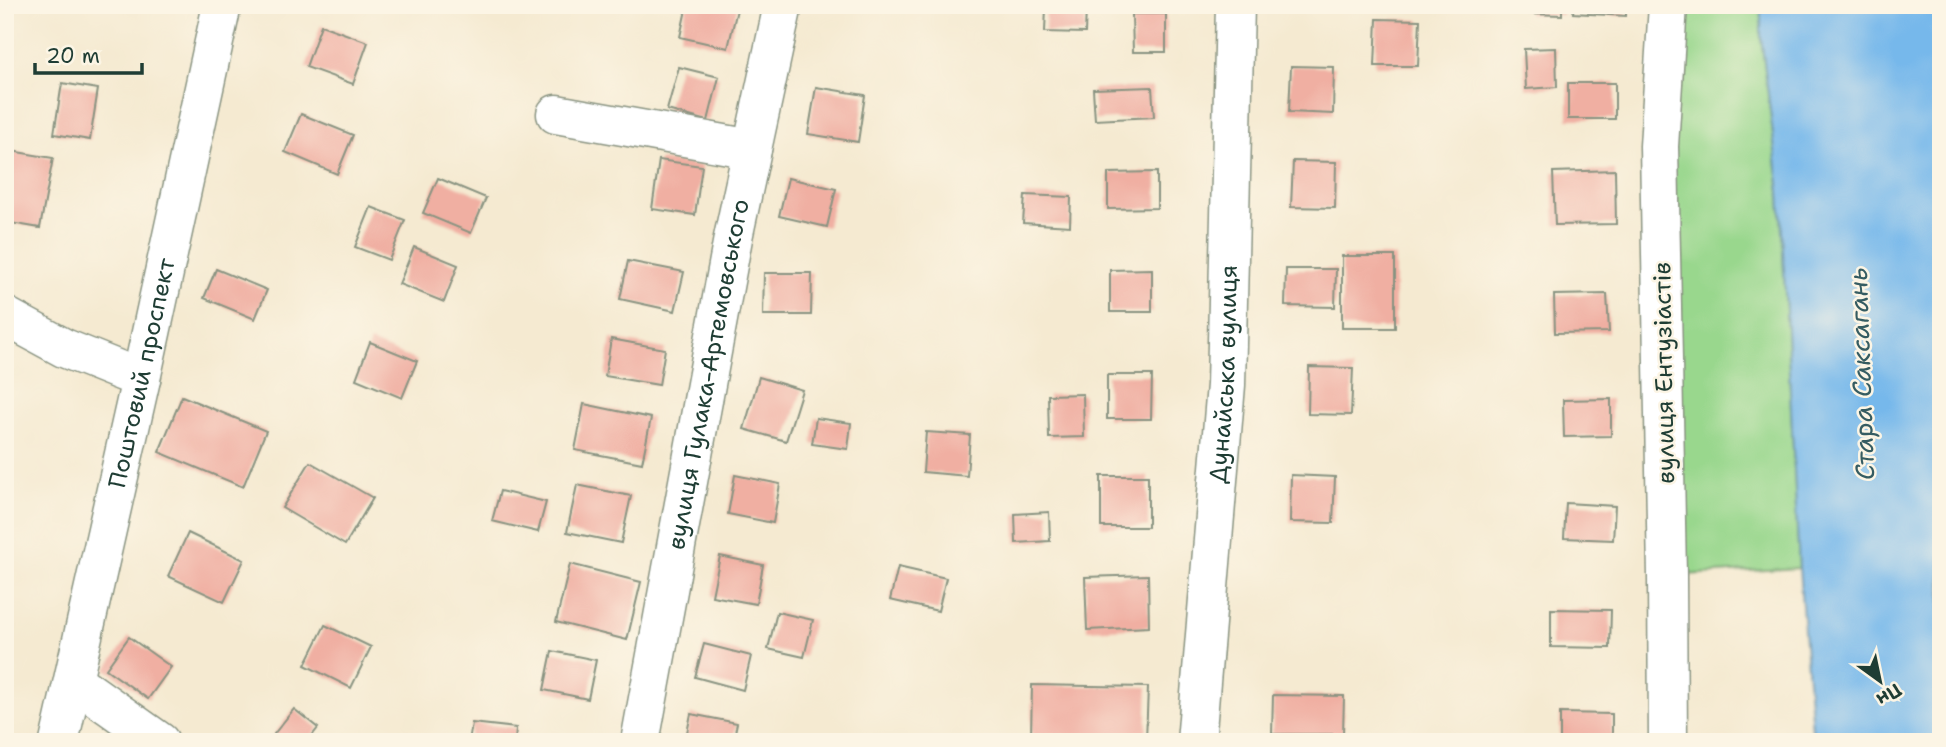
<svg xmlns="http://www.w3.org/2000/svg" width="1946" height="747" viewBox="0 0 1946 747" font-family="'Shantell Sans',sans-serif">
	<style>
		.green { fill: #99d78d; stroke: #5c8a60; stroke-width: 2 }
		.water { fill: #76b8eb; stroke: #4a7a90; stroke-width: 2 }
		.building { fill: #f0afa2 }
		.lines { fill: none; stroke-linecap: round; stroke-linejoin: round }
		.minor-casing { stroke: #8a9482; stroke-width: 41 }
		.minor { stroke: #fff; stroke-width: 38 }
		.labels { text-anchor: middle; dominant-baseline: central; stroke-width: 5; stroke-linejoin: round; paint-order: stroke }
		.street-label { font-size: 24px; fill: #1f3d34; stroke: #fcf5e5 }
		.water-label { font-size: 26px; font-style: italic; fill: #355c62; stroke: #fcf5e5 }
	</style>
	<rect width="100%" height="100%" fill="#fcf5e5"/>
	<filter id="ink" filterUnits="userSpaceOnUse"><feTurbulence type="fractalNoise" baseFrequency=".0143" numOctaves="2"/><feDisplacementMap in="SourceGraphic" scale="14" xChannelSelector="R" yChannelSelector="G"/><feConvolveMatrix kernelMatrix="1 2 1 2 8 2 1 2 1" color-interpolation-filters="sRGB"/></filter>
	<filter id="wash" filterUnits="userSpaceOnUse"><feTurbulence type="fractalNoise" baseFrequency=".00686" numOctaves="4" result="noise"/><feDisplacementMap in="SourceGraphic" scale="28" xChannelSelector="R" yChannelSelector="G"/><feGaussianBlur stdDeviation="1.57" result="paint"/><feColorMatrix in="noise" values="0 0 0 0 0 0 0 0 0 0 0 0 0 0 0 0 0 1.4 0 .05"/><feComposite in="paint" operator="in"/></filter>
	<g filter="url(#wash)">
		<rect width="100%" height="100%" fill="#f5ead1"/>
		<g class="green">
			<path d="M 1668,5 L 1761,5 L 1761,37 L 1780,192 L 1799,568 L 1667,576 Z"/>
			<path d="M 1941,117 L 1941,441 C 1933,333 1935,225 1941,117 Z"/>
		</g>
		<path class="water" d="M 1761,5 L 1941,5 L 1941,117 L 1937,190 L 1936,369 L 1941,441 L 1941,742 L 1813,742 L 1799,568 L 1780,192 L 1761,37 Z"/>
		<g id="blocks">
			<g class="building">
				<path d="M 687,5 L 738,5 L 728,48 L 680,37 Z"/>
				<path d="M 1529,5 L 1562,5 L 1562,15 L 1529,14 Z"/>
				<path d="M 1574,5 L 1626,5 L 1626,16 L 1573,13 Z"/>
				<path d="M 1046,7 L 1086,8 L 1085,33 L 1045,32 Z"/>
				<path d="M 1132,14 L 1166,14 L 1166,52 L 1133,52 Z"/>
				<path d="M 1377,19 L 1420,20 L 1418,66 L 1375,66 Z"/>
				<path d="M 321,25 L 368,42 L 353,84 L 306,67 Z"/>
				<path d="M 1556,48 L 1557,87 L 1526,89 L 1524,49 Z"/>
				<path d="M 1291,66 L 1334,67 L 1333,114 L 1289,112 Z"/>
				<path d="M 679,67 L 719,77 L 708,121 L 667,110 Z"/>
				<path d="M 62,83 L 98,89 L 90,140 L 54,134 Z"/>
				<rect x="1568" y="83" width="47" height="36"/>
				<path d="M 816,87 L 865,95 L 858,142 L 808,134 Z"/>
				<path d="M 1152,87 L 1154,117 L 1095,120 L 1093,89 Z"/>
				<path d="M 301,114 L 353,135 L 337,174 L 285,152 Z"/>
				<path d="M 5,150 L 53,158 L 40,228 L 5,222 Z"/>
				<path d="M 659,160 L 702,166 L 695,215 L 652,209 Z"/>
				<path d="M 1293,161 L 1336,162 L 1335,208 L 1291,207 Z"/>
				<path d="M 1615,170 L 1616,224 L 1555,225 L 1553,172 Z"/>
				<path d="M 1157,172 L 1157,208 L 1108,209 L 1108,173 Z"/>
				<path d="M 438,178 L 486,198 L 471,233 L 423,213 Z"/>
				<path d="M 788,178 L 836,189 L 827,227 L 779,216 Z"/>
				<path d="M 1025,195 L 1071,197 L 1070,226 L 1023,223 Z"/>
				<path d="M 371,207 L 405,220 L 389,260 L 355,247 Z"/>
				<path d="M 414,247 L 458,265 L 444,302 L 399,284 Z"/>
				<rect x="1342" y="256" width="53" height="72"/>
				<path d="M 628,261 L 684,272 L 675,311 L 620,299 Z"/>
				<path d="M 216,269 L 267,290 L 255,319 L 204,298 Z"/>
				<path d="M 1152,269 L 1152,312 L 1110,312 L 1110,270 Z"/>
				<path d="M 1286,269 L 1336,269 L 1335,307 L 1285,306 Z"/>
				<path d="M 764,273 L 812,273 L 811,315 L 763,315 Z"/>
				<path d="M 1607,294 L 1609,332 L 1555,333 L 1554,295 Z"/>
				<path d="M 611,339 L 665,349 L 659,385 L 605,376 Z"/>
				<path d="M 370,342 L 417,361 L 402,398 L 356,379 Z"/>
				<path d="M 1309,367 L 1353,368 L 1351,415 L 1308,414 Z"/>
				<path d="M 1107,375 L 1152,375 L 1151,419 L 1107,419 Z"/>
				<path d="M 759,377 L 802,390 L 786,441 L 744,429 Z"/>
				<path d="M 1083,394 L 1084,437 L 1049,438 L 1048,395 Z"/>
				<path d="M 182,396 L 266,431 L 243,487 L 159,452 Z"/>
				<path d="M 1611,399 L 1611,436 L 1564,437 L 1563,400 Z"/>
				<path d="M 584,404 L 651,418 L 642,463 L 575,450 Z"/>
				<path d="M 816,418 L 851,423 L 848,449 L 812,444 Z"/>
				<path d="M 926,432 L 970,435 L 967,476 L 923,472 Z"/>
				<path d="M 310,462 L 373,498 L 345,545 L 282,508 Z"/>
				<path d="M 735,475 L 780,484 L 773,523 L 728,514 Z"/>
				<path d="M 1291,475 L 1335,477 L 1333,523 L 1290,522 Z"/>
				<rect x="1101" y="476" width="47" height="51"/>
				<path d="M 577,485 L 631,496 L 621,543 L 567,532 Z"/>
				<path d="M 500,491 L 546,502 L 538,532 L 492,521 Z"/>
				<path d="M 1566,503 L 1615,506 L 1613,540 L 1564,538 Z"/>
				<path d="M 1049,512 L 1050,541 L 1016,543 L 1015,514 Z"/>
				<path d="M 188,533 L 244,560 L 224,602 L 168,576 Z"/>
				<path d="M 720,556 L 763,565 L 756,604 L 712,596 Z"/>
				<path d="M 570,564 L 641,582 L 627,640 L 556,622 Z"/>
				<path d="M 898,567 L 946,578 L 938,611 L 890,600 Z"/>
				<path d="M 1148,575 L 1149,627 L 1087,630 L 1085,577 Z"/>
				<path d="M 1551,609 L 1611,610 L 1610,648 L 1551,647 Z"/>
				<path d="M 777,612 L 813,620 L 804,657 L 768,649 Z"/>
				<path d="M 325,625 L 371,647 L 351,688 L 305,665 Z"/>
				<path d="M 129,637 L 171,667 L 148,699 L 106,669 Z"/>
				<path d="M 704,644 L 751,656 L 743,690 L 695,677 Z"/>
				<path d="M 552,651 L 596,660 L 588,699 L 544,690 Z"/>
				<path d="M 1032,685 L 1148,687 L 1146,740 L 1031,738 Z"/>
				<path d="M 1273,695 L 1344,696 L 1343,734 L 1272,734 Z"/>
				<path d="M 294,709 L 318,728 L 307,742 L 284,742 L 274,734 Z"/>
				<path d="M 1560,713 L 1612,714 L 1612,742 L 1560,742 Z"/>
				<path d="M 691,714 L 737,723 L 733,742 L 685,742 Z"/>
				<path d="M 472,723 L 516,728 L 515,742 L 469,742 Z"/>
			</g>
		</g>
	</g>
	<g filter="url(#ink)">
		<use href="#blocks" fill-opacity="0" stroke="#8a9482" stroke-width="2"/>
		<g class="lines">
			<g class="minor-casing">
				<g id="minor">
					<path d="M 556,114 L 752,149"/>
					<path d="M 5,316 L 64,348 L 141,379"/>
					<path d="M 74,681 L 160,742"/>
					<path id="s1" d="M 59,742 L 141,379 L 222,5"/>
					<path id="s2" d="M 640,742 L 733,238 L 783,5"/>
					<path id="s3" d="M 1196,742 L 1226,385 L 1235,5"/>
					<path d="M 1668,742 L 1667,576 L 1659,146 L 1668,5"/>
				</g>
			</g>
			<use href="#minor" class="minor"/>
		</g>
	</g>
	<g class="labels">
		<g class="street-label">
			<text stroke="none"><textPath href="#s2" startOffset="374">вулиця Гулака-Артемовського</textPath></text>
			<text transform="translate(1664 373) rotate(-91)">вулиця Ентузіастів</text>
			<text stroke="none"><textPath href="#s1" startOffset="378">Поштовий проспект</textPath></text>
			<text stroke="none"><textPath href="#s3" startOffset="369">Дунайська вулиця</textPath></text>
		</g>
		<g class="water-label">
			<text transform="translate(1861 374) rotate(-92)">Стара Саксагань</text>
		</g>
	</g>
	<rect width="1946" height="747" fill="none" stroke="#fcf5e5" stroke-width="28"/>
	<g transform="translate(1880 681) rotate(147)" stroke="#fcf5e5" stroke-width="5" paint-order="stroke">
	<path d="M0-5L12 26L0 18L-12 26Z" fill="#1f3d34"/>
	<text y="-10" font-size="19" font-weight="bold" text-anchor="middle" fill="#1f3d34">Пн</text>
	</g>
	<path d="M35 63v10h107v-10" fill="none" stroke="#1f3d34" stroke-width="3.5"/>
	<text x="46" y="63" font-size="21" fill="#1f3d34" stroke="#fcf5e5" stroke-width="5" paint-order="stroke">20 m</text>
</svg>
